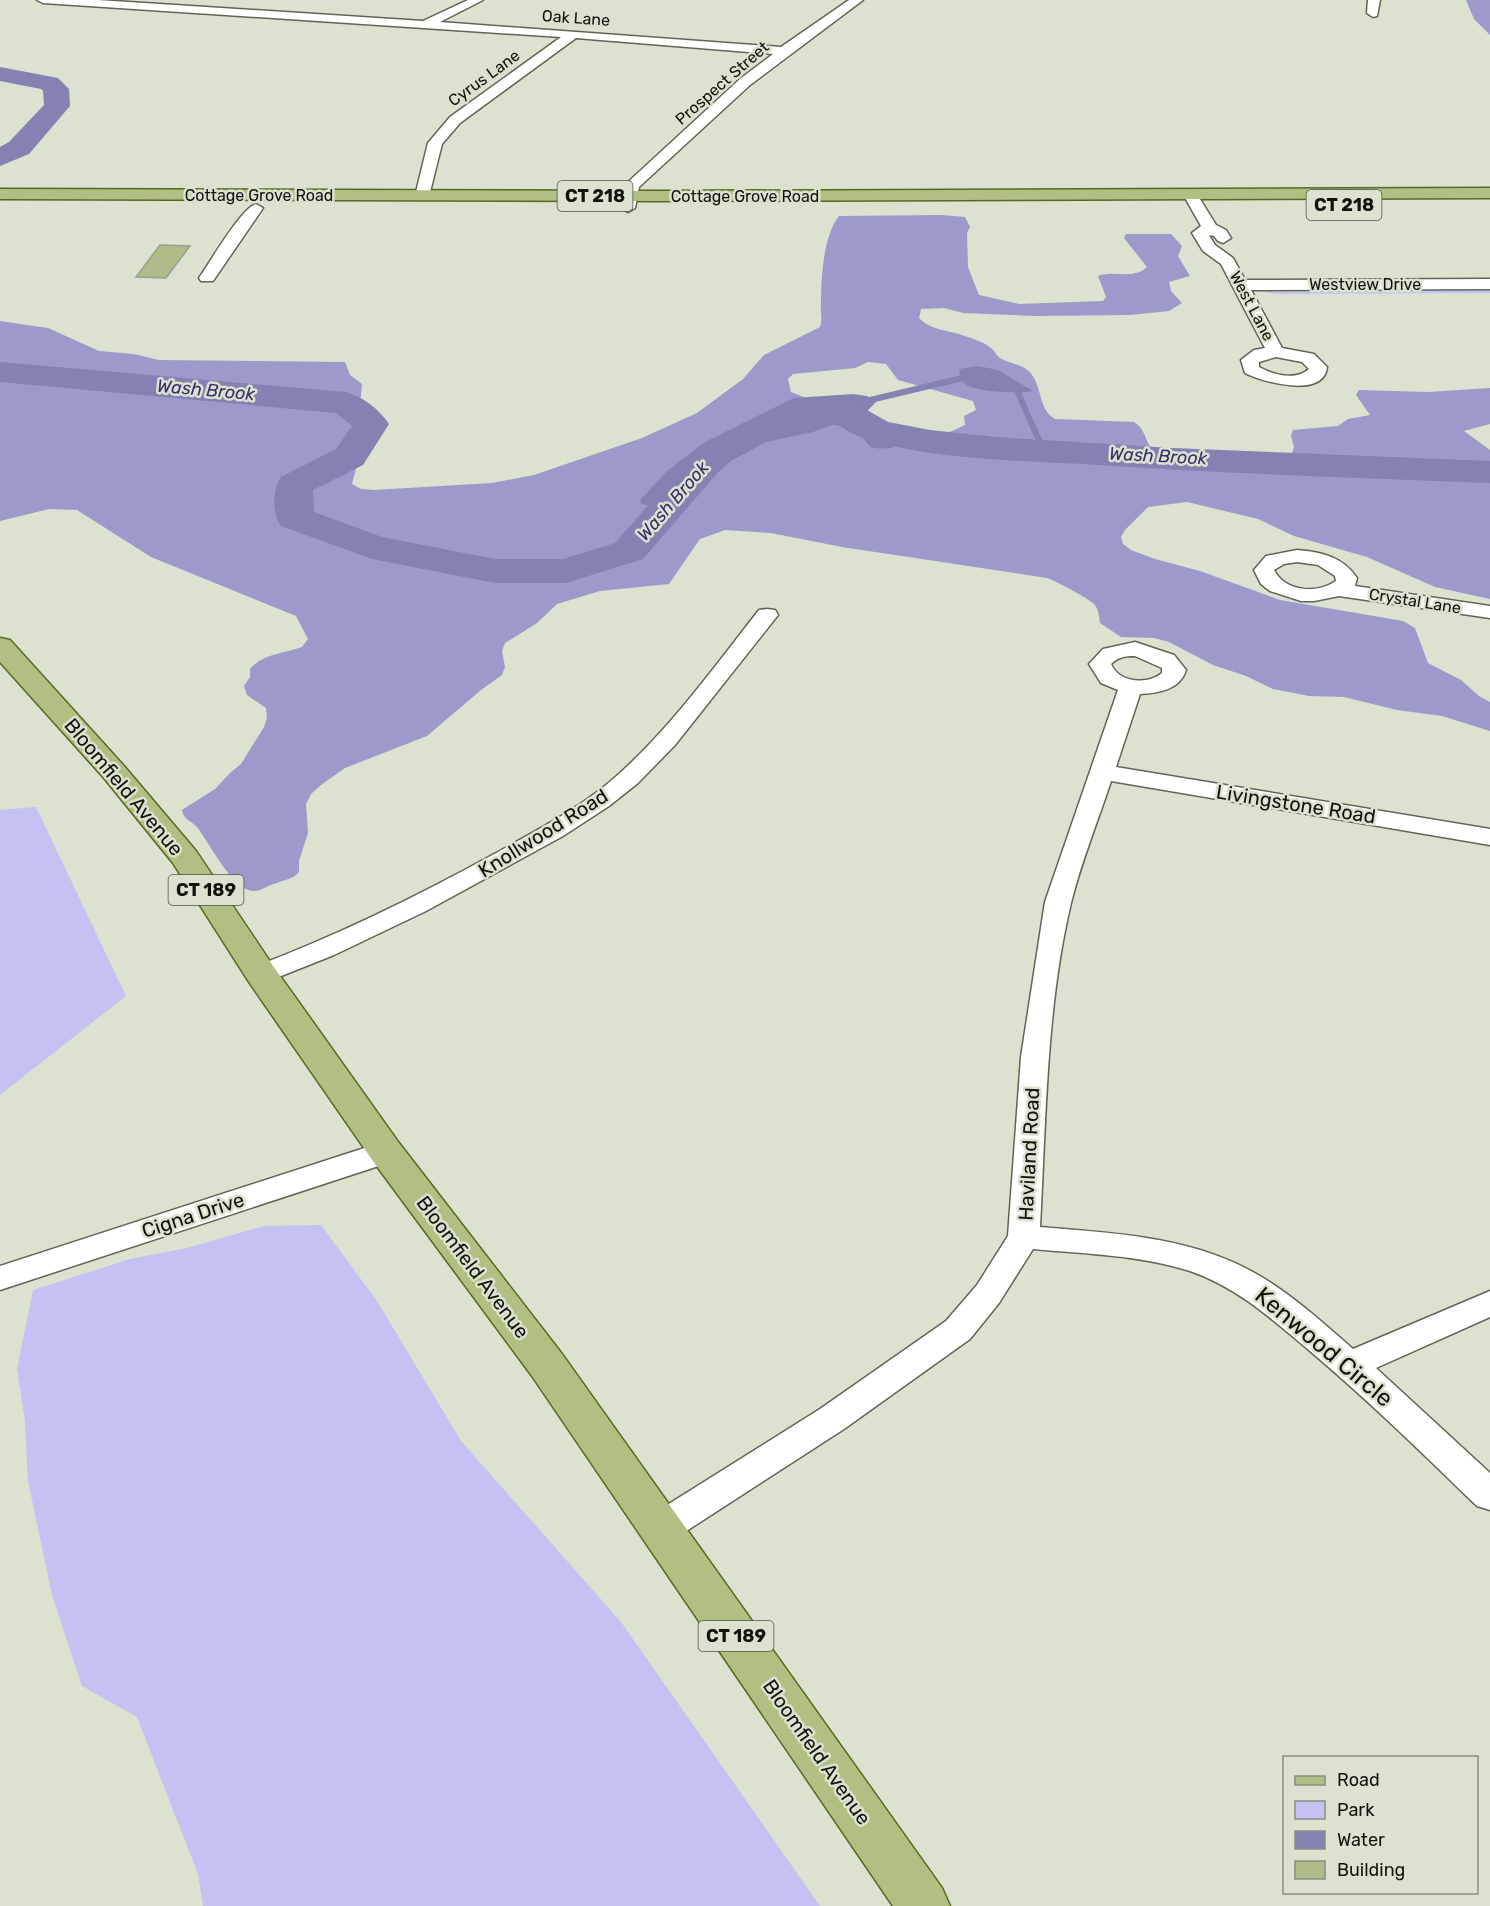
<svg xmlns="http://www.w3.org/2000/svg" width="1490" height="1906" viewBox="0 0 1490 1906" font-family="Rubik,sans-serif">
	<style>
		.green { fill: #c3c2f2 }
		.forest { fill: #9b9acb; fill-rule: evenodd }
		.water { fill: #8482b2 }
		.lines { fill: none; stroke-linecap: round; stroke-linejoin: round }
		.stream { stroke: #8482b2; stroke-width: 6 }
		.river { fill: #8482b2; fill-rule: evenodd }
		.building { fill: #adbc89; stroke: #9a9f8f; stroke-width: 1.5 }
		.minor-casing { stroke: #606556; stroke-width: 3 }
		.primary-casing { stroke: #586823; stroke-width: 3 }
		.minor { fill: #fff; fill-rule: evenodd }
		.primary { fill: #b1bf82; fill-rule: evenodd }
		.labels { text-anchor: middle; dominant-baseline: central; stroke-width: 5; stroke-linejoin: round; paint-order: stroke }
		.far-street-label { font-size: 16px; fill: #12130e; stroke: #dce1d0 }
		.shield { fill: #dce1d0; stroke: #4f5148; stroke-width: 1.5 }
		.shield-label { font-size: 18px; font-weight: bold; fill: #12130e }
		.far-water-label { font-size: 18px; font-style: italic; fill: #352e6a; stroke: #dce1d0 }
		.street-label { font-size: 20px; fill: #12130e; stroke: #dce1d0 }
		.near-street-label { font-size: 24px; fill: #12130e; stroke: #dce1d0 }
	</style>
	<rect width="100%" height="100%" fill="#dce1d0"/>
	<g class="green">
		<path d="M 1490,289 L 1490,293 L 1276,294 L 1263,292 Z"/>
		<path d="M 36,807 L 126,996 L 0,1095 L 0,810 Z"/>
		<path d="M 321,1225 L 377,1301 L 461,1441 L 621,1622 L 820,1906 L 203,1906 L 198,1874 L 137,1717 L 82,1686 L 52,1595 L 28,1481 L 25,1421 L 17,1369 L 33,1290 L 130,1259 L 187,1248 L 264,1226 Z"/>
	</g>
	<g class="forest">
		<path d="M 1466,0 L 1490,0 L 1490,35 L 1474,19 Z"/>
		<path d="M 941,215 L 965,217 L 970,227 L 967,233 L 968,267 L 979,295 L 1019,304 L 1103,301 L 1106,297 L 1098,276 C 1114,270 1134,280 1147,267 L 1124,238 L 1126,234 L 1171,234 L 1182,246 L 1178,256 L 1190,276 L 1169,282 L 1171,291 L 1182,303 L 1169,311 L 1130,315 L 1035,316 L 963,313 L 944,308 L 921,309 L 919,318 C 930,330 947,330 962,335 C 971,338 984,342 991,348 C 995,351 997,356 1000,358 C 1008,363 1019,364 1026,369 C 1044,382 1036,408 1055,419 L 1134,422 C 1146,429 1145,443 1154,451 L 1227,456 L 1291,456 L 1294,447 L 1291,436 L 1293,430 L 1338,426 L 1348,419 L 1370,415 L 1356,395 L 1359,390 L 1428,392 L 1490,388 L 1490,424 L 1464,431 L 1490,450 L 1490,599 L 1435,587 L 1367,557 L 1294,536 L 1258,519 L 1187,502 L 1148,507 L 1125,530 L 1121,537 L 1123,544 L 1131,550 L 1155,559 L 1200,571 L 1280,600 L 1403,621 L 1415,628 L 1428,663 L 1461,680 L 1479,696 L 1490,702 L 1490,731 L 1442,716 L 1397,710 L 1344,697 L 1309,696 L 1273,689 L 1246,676 L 1213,665 L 1169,642 L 1154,638 L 1121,637 L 1100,623 C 1099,617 1099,609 1094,604 C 1088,598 1056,581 1047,578 L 842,547 L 771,533 L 725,530 L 700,539 L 669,584 L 600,591 L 557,604 L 537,623 L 505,643 L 502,651 L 505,667 L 502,675 L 481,690 L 427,736 L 345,768 L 321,785 L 311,794 L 306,804 L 308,833 L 299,861 L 299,872 C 292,880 283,880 274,884 C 266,886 260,892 252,891 C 231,888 209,842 197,827 C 191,821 183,819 182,810 L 215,789 L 230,773 L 241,764 L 264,727 L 267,718 L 266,708 L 247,695 L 244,686 L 250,677 L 250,669 C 264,653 283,654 302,647 L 308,639 L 296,616 L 151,557 L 77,510 L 49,509 L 0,521 L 0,321 L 48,328 L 99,351 L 134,354 L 159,360 L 345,362 L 350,375 L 362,384 L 359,418 L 370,429 L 372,434 L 359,458 L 352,484 L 361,489 L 374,490 L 492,483 L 534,475 L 642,438 L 697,413 L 743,379 L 764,355 L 820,327 C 823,319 820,312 821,304 C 821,279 823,236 839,216 ZM 868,362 L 886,364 L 898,380 L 973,401 L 976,410 L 964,416 L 965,425 L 932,440 L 890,431 L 791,392 L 788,379 L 793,374 L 855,368 Z"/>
	</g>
	<g class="water">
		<path d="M 978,366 L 998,370 L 1033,391 C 1019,394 979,392 967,385 C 961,382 960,375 959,369 Z"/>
		<path d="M 853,394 L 867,396 L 876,402 L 867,411 L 871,418 L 909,432 L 892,448 C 870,449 871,450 860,433 L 848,427 L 832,425 L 813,432 L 766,442 L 731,461 L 683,503 L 658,508 L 642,504 L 640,500 L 667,471 L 705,442 L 737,426 L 794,398 Z"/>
	</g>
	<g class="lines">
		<g class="stream">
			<path d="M 1011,386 L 1016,388 L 1037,436 L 1046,451"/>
			<path d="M 862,402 L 971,376"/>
		</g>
		<g class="river">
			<path d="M 0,67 L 58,78 L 69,89 L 70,106 L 29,154 L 0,166 L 0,147 L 9,142 L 44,105 L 43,91 L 41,89 L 0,81 Z"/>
			<path d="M 0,362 L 346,392 C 363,397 379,409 389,424 L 363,465 L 313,490 L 314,512 L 382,537 L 495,559 L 563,559 L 615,543 L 697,450 L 715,444 L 728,447 L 733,455 L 643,559 L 566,583 L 495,583 L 372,559 L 281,526 C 272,513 272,490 281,477 L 336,449 L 352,426 L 336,413 L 0,382 Z"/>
			<path d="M 840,399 L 853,402 L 888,422 L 930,430 L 996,437 L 1172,448 L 1490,461 L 1490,483 C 1354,478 1218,473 1083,464 C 1012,460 935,460 867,439 C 852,435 831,422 822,410 L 827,402 Z"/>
		</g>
	</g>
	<path class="building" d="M 160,245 L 190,246 L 166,278 L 136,277 Z"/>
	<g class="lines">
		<g class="minor-casing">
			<g id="minor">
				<path d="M 37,0 L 98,0 L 423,21 L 468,0 L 483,0 L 440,22 L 781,47 L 849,0 L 863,0 L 750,85 L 639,187 L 635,208 L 628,212 L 621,208 L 627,183 L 740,79 L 773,54 L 576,38 L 460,123 L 442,144 L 429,196 L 422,200 L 415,196 L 428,143 L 450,117 L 561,37 L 43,3 Z"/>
				<path d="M 1368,0 L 1380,0 L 1377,16 L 1373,17 L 1367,13 Z"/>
				<path d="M 1190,190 L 1195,191 L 1216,225 L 1226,230 L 1231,238 L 1223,243 L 1218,241 L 1214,236 L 1209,235 L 1215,245 L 1233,258 L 1245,280 L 1490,279 L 1490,289 L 1251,290 L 1282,348 L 1314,354 L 1327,367 C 1324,399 1262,382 1245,373 L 1241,360 L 1254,350 L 1265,348 L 1221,264 L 1203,251 L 1192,233 L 1201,226 L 1183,194 ZM 1276,357 L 1302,362 L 1309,369 C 1295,381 1274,375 1259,367 L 1259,362 Z"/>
				<path d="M 256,204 L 263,208 L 213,281 L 201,281 L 199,278 C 209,264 242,207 256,204 Z"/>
				<path d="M 1297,550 C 1322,552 1343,557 1357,578 L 1355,586 L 1490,606 L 1490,618 L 1339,596 L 1314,601 L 1301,601 L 1270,591 L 1261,584 L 1254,570 L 1266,556 ZM 1297,562 L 1318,565 L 1335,576 L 1336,581 C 1317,594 1285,592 1274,570 L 1284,564 Z"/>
				<path d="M 767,609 L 775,610 L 778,615 L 675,745 L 638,783 L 609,806 L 563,836 L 426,911 L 334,955 L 271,980 L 261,983 L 251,980 L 247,974 L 251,968 C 337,936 418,896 498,852 C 541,828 584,806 620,773 C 673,725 715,666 759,610 Z"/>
				<path d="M 1135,642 L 1174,655 L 1186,670 C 1180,690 1158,693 1140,694 L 1116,767 L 1490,829 L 1490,845 L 1111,781 C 1098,821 1081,862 1071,903 C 1046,1008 1046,1119 1040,1227 C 1111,1233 1187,1236 1251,1271 C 1288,1291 1321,1321 1353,1349 L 1490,1291 L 1490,1317 L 1376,1368 L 1490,1473 L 1490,1510 L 1477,1506 C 1422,1453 1368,1400 1310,1351 C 1273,1320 1237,1287 1190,1271 C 1140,1255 1085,1254 1033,1249 L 999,1303 L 970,1339 L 844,1429 L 674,1539 L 661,1543 L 648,1539 L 643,1528 L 648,1517 L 820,1409 L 946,1321 L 977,1285 L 1008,1236 L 1021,1057 L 1045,902 L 1118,690 L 1101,683 L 1089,664 L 1103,649 ZM 1135,656 L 1162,668 L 1162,673 C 1148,685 1119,683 1111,664 C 1118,657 1125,656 1135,656 Z"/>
				<path d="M 386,1141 L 397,1144 L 401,1152 L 397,1160 L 0,1290 L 0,1266 Z"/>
			</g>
		</g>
		<g class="primary-casing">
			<g id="primary">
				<path d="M 1490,188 L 1490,198 L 659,201 L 0,199 L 0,189 L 659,191 Z"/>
				<path d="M 0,638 L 10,640 L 124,766 L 196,851 L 273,966 L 399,1143 L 562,1354 L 942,1888 L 950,1906 L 893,1906 L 532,1376 L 373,1161 L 249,982 L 173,863 L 104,778 L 0,662 Z"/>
			</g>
		</g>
		<use href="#minor" class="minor"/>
		<use href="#primary" class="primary"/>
	</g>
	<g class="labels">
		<g class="far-street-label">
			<text transform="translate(576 18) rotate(4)">Oak Lane</text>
			<text transform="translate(484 78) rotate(-36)">Cyrus Lane</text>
			<text transform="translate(722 83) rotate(-41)">Prospect Street</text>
			<text x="259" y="195">Cottage Grove Road</text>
			<text x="745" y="196">Cottage Grove Road</text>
			<text x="1365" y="284">Westview Drive</text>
			<text transform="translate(1252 306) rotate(62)">West Lane</text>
			<text transform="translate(1415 601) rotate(9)">Crystal Lane</text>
		</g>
		<g class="shield">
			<rect x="557.5" y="181" width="75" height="30" rx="4.5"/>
			<rect x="1306.5" y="190" width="75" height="30" rx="4.5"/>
			<rect x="168.5" y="875" width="75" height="30" rx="4.5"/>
			<rect x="698.5" y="1621" width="75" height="30" rx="4.5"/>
		</g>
		<g class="shield-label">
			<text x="595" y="196">CT 218</text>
			<text x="1344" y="205">CT 218</text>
			<text x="206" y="890">CT 189</text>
			<text x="736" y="1636">CT 189</text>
		</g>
		<g class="far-water-label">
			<text transform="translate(206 390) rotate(5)">Wash Brook</text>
			<text transform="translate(1158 456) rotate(3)">Wash Brook</text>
			<text transform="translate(673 501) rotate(-49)">Wash Brook</text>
		</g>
		<g class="street-label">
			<text transform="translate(124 787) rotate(50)">Bloomfield Avenue</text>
			<text transform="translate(1296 804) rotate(9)">Livingstone Road</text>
			<text transform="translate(543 833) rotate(-32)">Knollwood Road</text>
			<text transform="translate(1029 1154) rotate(-87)">Haviland Road</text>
			<text transform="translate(193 1215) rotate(-18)">Cigna Drive</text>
			<text transform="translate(473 1267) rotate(53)">Bloomfield Avenue</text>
			<text transform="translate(817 1752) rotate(55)">Bloomfield Avenue</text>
		</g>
		<g class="near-street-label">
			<text transform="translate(1324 1347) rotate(40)">Kenwood Circle</text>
		</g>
	</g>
	<rect x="1283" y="1756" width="195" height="138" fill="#dce1d0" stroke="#8b8f82" stroke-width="1.5"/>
	<rect x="1295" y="1776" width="30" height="9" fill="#b1bf82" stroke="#8b8f82" stroke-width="1.5"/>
	<text x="1337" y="1786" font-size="18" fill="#12130e">Road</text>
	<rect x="1295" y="1801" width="30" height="18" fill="#c3c2f2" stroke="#8b8f82" stroke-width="1.5"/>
	<text x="1337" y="1816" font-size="18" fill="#12130e">Park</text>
	<rect x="1295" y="1831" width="30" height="18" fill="#8482b2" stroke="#8b8f82" stroke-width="1.5"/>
	<text x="1337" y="1846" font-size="18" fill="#12130e">Water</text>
	<rect x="1295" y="1861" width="30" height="18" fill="#adbc89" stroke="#8b8f82" stroke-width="1.5"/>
	<text x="1337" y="1876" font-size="18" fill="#12130e">Building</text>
</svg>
